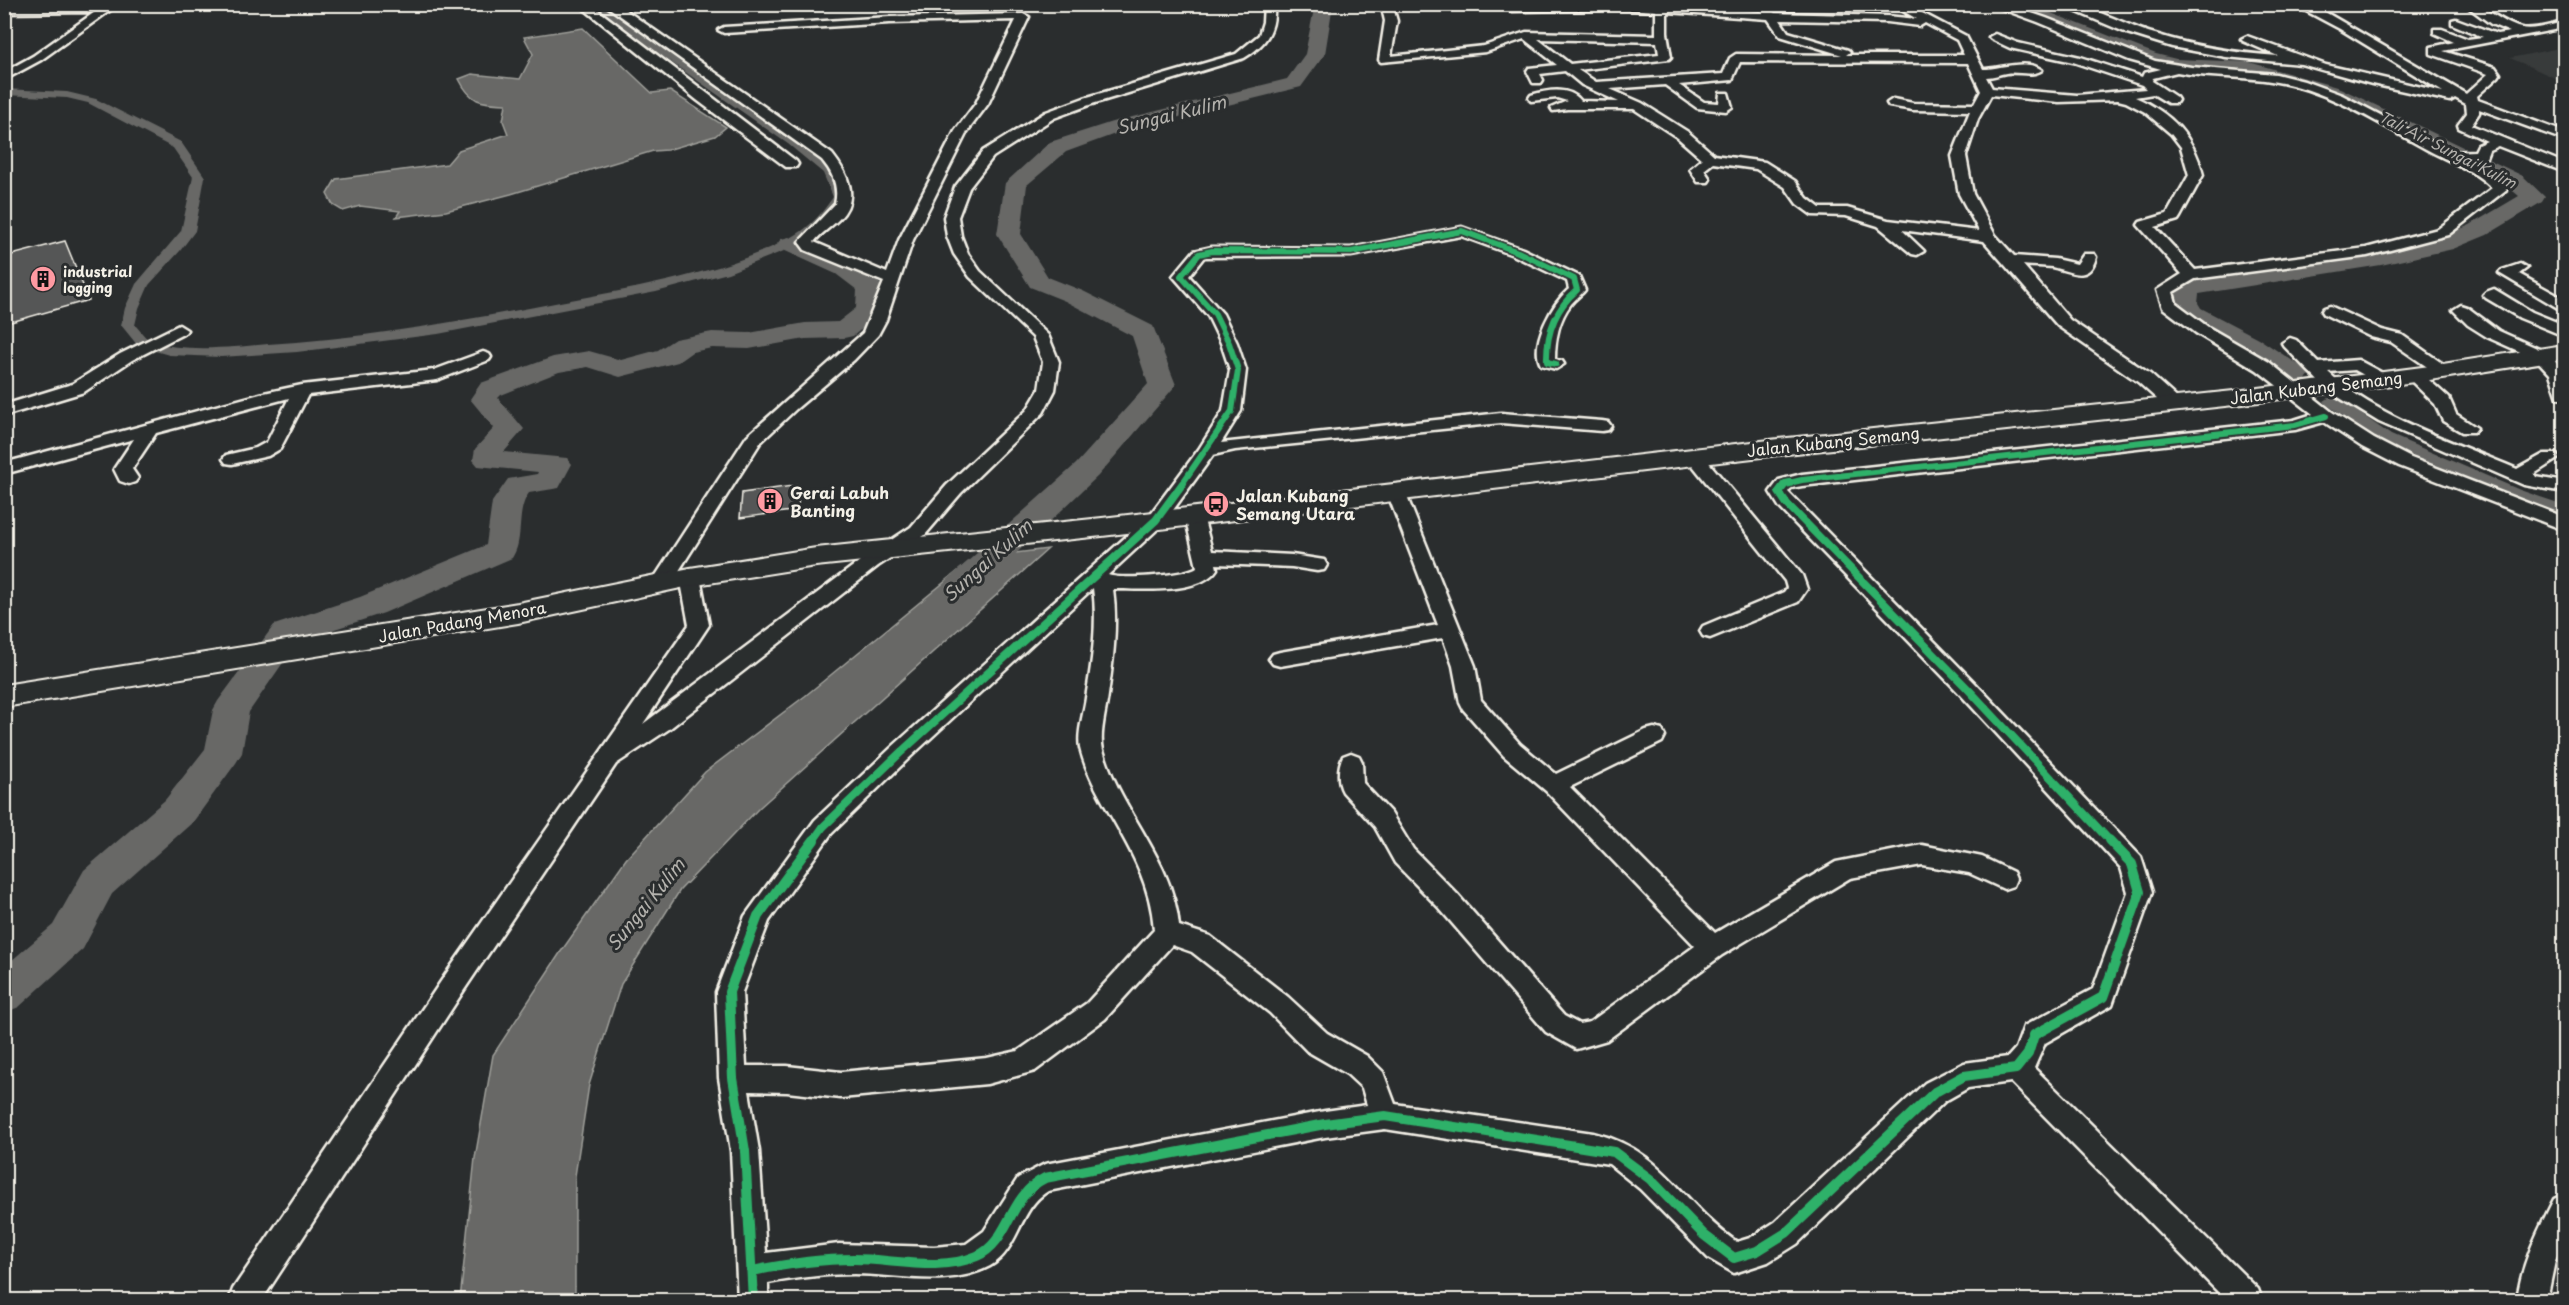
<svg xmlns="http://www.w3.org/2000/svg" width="2569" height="1305" viewBox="0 0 2569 1305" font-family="'Playpen Sans',sans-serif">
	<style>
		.built { fill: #373a3a }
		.water { fill: #676866; stroke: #9f9f9a; stroke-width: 1.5 }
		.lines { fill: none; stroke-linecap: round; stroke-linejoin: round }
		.canal { fill: #676866; fill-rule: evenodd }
		.river { fill: #676866; fill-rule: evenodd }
		.building { fill: #555756; stroke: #f4f1e8; stroke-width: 1.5 }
		.minor-casing { stroke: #f4f1e8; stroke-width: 5 }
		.secondary-casing { stroke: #f4f1e8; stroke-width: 4 }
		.minor { fill: #2a2d2e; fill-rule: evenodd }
		.secondary { fill: #2a2d2e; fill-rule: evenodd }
		.cycleway-far2-casing { stroke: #2a2d2e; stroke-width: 9 }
		.cycleway-far1-casing { stroke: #2a2d2e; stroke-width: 11 }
		.cycleway-casing { stroke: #2a2d2e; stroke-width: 14 }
		.cycleway-far2 { stroke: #2db169; stroke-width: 6 }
		.cycleway-far1 { stroke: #2db169; stroke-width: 8 }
		.cycleway { stroke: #2db169; stroke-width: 10 }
		.labels { text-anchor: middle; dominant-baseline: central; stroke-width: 6; stroke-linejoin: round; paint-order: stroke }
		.far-poi-label { font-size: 14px; font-weight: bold; fill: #f4f1e8; stroke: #2a2d2e; text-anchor: start }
		.far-water-label { font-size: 15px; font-style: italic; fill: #b5b3ae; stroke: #2a2d2e }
		.street-label { font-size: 16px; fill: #f4f1e8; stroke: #2a2d2e }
		.poi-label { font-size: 16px; font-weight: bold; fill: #f4f1e8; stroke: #2a2d2e; text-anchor: start }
		.water-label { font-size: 18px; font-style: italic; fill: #b5b3ae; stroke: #2a2d2e }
	</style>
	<rect width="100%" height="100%" fill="#2a2d2e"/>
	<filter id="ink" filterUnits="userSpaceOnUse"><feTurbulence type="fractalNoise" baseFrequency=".0167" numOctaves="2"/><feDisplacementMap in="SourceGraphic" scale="12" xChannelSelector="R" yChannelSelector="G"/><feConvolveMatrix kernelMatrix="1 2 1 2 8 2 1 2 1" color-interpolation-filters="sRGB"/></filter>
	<g filter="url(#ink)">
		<path class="built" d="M 2564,47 L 2564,82 L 2510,58 Z"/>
		<g class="water">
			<path d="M 583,28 L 652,93 L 670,91 L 726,127 L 715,136 L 667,150 L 653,151 L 511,194 L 446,211 L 396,217 L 400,211 L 360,206 L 343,211 L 333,205 L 327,194 L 336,179 L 447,164 L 459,150 L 508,134 L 503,121 L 506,104 C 481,103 471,103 459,79 L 472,74 L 520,79 L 533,54 L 524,37 Z"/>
			<path d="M 1048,549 L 759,808 L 680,890 L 621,984 L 589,1085 L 575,1176 L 575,1300 L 460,1300 L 475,1158 L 493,1055 L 560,953 L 626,859 L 705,772 L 805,696 L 974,558 Z"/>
		</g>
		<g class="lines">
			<g class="canal">
				<path d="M 588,4 L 600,4 L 796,138 L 833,168 L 845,197 L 828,225 L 794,247 L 728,273 L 656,292 L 438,334 L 297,352 L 221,357 L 169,355 L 138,346 L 121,325 L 125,308 L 136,284 L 181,231 L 193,177 L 173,148 L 88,103 L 67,98 L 4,95 L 4,89 L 67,92 L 96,99 L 181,142 L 205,177 L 195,231 L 180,251 L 149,285 L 139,308 L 135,325 C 140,330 145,338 151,341 C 184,353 234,347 268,344 C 367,338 463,321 560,302 C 636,288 713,275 783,242 C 807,230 818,219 833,197 L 823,173 L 788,144 Z"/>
				<path d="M 2332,396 L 2338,398 L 2391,435 L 2520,490 L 2564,505 L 2564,516 L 2508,498 L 2379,441 L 2326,404 L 2324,401 Z"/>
			</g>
			<g class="river">
				<path d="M 1315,4 L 1333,4 L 1325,54 L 1301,87 L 1126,130 L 1066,152 L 1027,185 L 1021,234 L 1048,277 L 1083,291 L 1153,326 L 1176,385 L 1098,476 L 971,596 L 959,599 L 947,596 L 943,588 L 947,580 L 1076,464 L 1148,384 L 1132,336 L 1065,301 L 1030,287 L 997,234 L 1005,183 L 1050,142 L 1112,122 L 1287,79 L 1305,54 Z"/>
				<path d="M 2002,4 L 2028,4 L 2156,54 L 2176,59 L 2249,62 L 2340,88 L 2523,176 L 2545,197 L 2542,202 L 2487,235 L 2453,249 L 2381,265 L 2199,294 L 2198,303 L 2201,308 L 2258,338 L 2305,369 L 2309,375 L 2305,381 L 2295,383 L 2285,381 L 2240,350 L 2183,318 L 2172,303 L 2174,289 L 2178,284 L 2438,238 L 2470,225 L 2519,196 L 2507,186 L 2326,96 L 2248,74 L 2176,71 L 2142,62 L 2005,8 Z"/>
				<path d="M 789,237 L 854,264 L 879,283 L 883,288 L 882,311 L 878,316 L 853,336 L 844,338 L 805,339 L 749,349 L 712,348 L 692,352 L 678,362 L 620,377 L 588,367 L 559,372 L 501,395 L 498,398 L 524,429 L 504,452 L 567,458 L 572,464 L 559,488 L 529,493 C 515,512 525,539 512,558 L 384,613 L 298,641 L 249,712 L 242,753 L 236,763 L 193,822 L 112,894 L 83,949 L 19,1007 L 4,1013 L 4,967 L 53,925 L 84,870 L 165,800 L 205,749 L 213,710 L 218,701 L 274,625 L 360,597 L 486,545 L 492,502 L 508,479 L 537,474 L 538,472 L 478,466 L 473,460 L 475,449 L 494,428 L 470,399 L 481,383 L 553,357 L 589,351 L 621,360 L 658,350 L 675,339 L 712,332 L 749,333 L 805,323 L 838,322 L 856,308 L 857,290 L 836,274 L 781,249 L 777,244 L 781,239 Z"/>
			</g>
		</g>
		<g class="building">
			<path d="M 65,241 L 89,300 L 4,324 L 4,257 Z"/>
			<path d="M 799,485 L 798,510 L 740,518 L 742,493 Z"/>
		</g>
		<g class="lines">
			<g class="minor-casing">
				<g id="minor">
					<path d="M 106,4 L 119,4 L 41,60 L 4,80 L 4,72 L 33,56 L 95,12 L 4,13 L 4,7 Z"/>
					<path d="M 578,4 L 590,4 L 796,161 L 798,164 L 796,167 L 786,167 L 697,100 Z"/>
					<path d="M 604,4 L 617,4 L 832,154 C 848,174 860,198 839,219 C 831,227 821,233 814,242 L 887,273 L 899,240 L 955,131 L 976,103 L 1016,20 L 890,23 L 724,33 L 718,30 L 724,27 L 890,17 L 1023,14 L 1029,17 L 988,104 L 967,132 L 913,240 L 886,320 L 878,335 L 854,360 L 796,409 L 760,443 L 668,588 L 661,590 L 654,588 L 651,583 L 747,436 L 863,333 L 884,282 L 805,250 L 799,242 L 835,204 C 839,187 833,173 822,160 Z"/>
					<path d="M 1264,4 L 1274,4 C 1276,30 1266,45 1244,58 L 1092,104 L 1054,118 L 993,157 L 969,188 L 958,217 L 961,236 L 968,254 L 980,271 L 1048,335 L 1059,362 L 1055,390 L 1043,413 L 961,493 L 925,535 L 878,566 L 669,729 L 616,764 L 464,990 L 262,1300 L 229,1300 L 233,1289 L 446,974 L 689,625 L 680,577 L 683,572 L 690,571 L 697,572 L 700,577 L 709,625 L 643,724 L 864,558 L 911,527 L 947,485 L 1027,410 L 1039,390 L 1043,362 L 1033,337 L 970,277 L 954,254 L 947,236 L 944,217 L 955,187 L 983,151 L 1046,112 L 1084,98 L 1236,54 L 1259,35 L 1263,22 Z"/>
					<path d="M 1381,4 L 1392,4 L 1397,21 L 1391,56 L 1484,46 L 1526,32 L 1656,35 L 1656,11 L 1626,9 L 1511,11 L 1510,9 L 1515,6 L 1661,5 L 1762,12 L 1760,9 L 1765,6 L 1775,13 L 1887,16 L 1917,19 L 1891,4 L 1905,4 L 1966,36 L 1983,69 C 1999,69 2027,58 2042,70 C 2032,77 2018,71 2006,73 C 1999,74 1994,77 1986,77 L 1992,88 L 2077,95 L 2146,89 L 2142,85 L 2073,62 L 2010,48 L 1991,39 L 1989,37 L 1995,34 L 2018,43 L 2080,57 L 2142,77 L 2144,73 L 2161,69 L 2129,60 L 2038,22 L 1988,4 L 2005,4 L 2046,18 L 2155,61 L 2191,67 L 2276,74 L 2304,81 L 2342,95 L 2451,152 L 2475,151 L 2478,145 L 2487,141 L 2459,128 L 2458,125 L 2467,113 L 2466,104 L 2455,98 L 2450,101 L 2372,84 L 2301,64 L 2226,57 L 2172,47 L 2127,33 L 2058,4 C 2092,4 2123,25 2155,34 C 2195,47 2236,53 2278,56 L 2243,41 L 2241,39 L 2247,36 L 2326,65 L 2443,92 L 2340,29 L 2293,4 L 2308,4 L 2325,12 L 2466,94 L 2488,74 L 2431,54 L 2431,47 L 2454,42 L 2434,33 L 2434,29 L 2442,29 L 2468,39 L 2483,37 L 2452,24 L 2452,20 L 2456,19 L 2497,34 L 2510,32 L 2491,24 L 2464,4 C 2485,4 2501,23 2521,28 C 2534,31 2552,24 2564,22 L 2564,28 L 2443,51 L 2495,67 L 2500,74 L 2498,77 L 2477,96 L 2478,100 L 2564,132 L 2564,140 L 2479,109 L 2479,113 L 2471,125 L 2564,163 L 2564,172 L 2498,146 L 2489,150 L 2486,158 L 2467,159 L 2494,174 L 2507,189 L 2448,235 L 2367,256 L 2195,279 L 2173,292 L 2176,303 L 2208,327 L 2269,362 L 2332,412 L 2374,439 L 2411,458 L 2564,517 L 2564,530 L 2399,466 L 2362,447 L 2324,422 L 2295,430 L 1802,486 L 1791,488 L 1788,492 L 1976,684 L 2141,857 L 2152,892 L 2112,1005 L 2045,1043 L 2034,1068 L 2258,1289 L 2262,1300 L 2226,1300 L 2011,1082 L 1968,1088 L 1945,1101 L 1797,1244 L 1768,1262 L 1734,1273 L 1708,1258 L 1640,1189 L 1609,1164 L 1385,1129 L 1325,1137 L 1048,1191 C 1019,1208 1019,1250 990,1266 C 949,1288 898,1274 854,1274 C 825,1274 796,1278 768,1283 L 768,1300 L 738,1300 L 731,1151 L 719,1078 L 716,992 L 745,916 L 815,820 L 891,748 L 1149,516 L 1199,449 L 1223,411 L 1230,370 L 1221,343 L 1208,316 L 1173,276 L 1194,251 L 1212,247 L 1351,248 L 1462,227 L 1523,249 L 1579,276 L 1585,290 C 1581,295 1575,299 1571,304 C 1559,319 1555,340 1555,359 L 1562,361 L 1564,364 L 1556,369 L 1541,365 C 1529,344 1553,303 1569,289 L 1567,281 L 1513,255 L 1461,236 L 1351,256 L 1204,257 L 1189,276 L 1223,314 L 1237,343 L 1246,370 L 1241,411 L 1221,443 L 1501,413 L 1602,421 L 1608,422 L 1611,426 L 1608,430 L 1602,431 L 1501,423 L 1235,450 L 1213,455 L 1163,524 L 1108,575 C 1121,580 1184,576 1197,567 L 1185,516 L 1187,512 L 1201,512 L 1203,516 L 1212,551 L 1292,555 L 1324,560 L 1327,565 L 1324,570 L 1317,571 L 1292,567 L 1216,564 L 1217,569 C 1200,595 1141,589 1113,589 C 1118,625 1113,660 1108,695 C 1106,711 1099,734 1103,750 C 1121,813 1173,859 1179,926 L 1210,936 L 1288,997 L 1327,1033 L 1367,1056 L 1383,1072 L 1395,1104 L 1593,1133 C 1664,1149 1682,1205 1737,1242 L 1750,1238 L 1775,1222 L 1925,1083 L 1964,1063 L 2008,1057 L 2016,1048 L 2024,1026 L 2093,989 L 2128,892 L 2121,868 L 1960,694 L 1780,508 L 1770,492 L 1779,480 L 1802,474 L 2294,420 L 2313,414 L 2257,370 L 2196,333 L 2163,308 L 2157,290 L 2182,274 L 2138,225 L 2140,222 L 2167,214 L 2189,175 L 2181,147 L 2171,134 L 2145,112 L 2126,102 L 2118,100 L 2059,102 L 1991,95 L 1978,119 L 1966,156 L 1973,194 L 1995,235 L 2014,256 L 2055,259 L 2077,264 L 2084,254 L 2094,254 L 2096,257 C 2089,284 2070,271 2052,267 C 2043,266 2032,266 2023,265 L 2070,320 L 2150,374 L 2179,400 L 2182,404 L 2179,408 L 2167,408 L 2138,382 L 2058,326 L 1984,241 L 1902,230 L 1924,251 L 1917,255 L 1912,254 L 1878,226 L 1846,216 L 1812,215 L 1797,204 L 1785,187 L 1756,169 L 1713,163 L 1704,170 L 1710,179 L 1708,182 L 1698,182 L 1690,169 L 1702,159 L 1678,138 L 1634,109 L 1567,109 L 1553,111 L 1551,108 L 1567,101 L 1557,98 L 1531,101 L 1529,98 L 1531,95 C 1548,90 1569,86 1581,101 L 1619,102 L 1582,85 L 1565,71 L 1540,74 L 1543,80 L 1541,83 L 1533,83 L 1527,71 L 1529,68 L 1557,65 L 1524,39 L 1486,52 L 1381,62 L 1379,60 L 1385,21 ZM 1667,12 L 1768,19 L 1780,36 L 1842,55 L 1736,54 L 1730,58 L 1723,74 L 1596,82 L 1578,70 L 1669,59 L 1671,57 L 1667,33 ZM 1780,20 L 1887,22 L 1920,26 L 1925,23 L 1957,40 L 1964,55 L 1846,55 L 1850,52 L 1848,50 L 1788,32 ZM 1538,39 L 1657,42 L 1659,54 L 1570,64 ZM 1740,62 L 1968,63 L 1981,91 L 1974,104 L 1913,103 L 1893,99 L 1887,103 L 1889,106 L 1913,110 L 1970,111 L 1952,156 L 1959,194 L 1979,231 L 1888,220 L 1847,208 L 1820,208 L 1807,198 L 1795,181 L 1765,162 L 1714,155 L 1688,132 L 1642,103 L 1610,89 L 1665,85 L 1697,108 L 1726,111 L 1732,107 L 1728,93 L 1720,93 L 1719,103 L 1704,102 L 1679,85 L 1732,80 ZM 2177,72 C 2210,78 2244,76 2277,82 C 2330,91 2379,124 2426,149 C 2448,161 2475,170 2492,188 L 2438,229 L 2366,248 L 2195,270 L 2155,227 L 2178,220 L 2180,217 L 2203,175 C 2194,136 2171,113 2135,97 L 2153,94 L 2168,103 L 2176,103 L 2178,100 L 2176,97 L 2152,81 L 2153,78 ZM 1093,588 C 1098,625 1092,662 1086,698 C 1084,713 1077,733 1080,748 C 1085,769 1096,789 1106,807 C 1129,847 1151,883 1154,930 L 1087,1003 L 1018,1051 L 987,1058 L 841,1072 L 787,1066 L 746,1066 L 742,992 L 769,921 L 831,834 L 907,760 ZM 1172,945 L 1192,952 L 1270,1013 L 1307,1051 L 1347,1074 L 1362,1088 L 1367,1105 L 1325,1111 L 1045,1164 L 1018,1178 L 984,1231 L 966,1244 L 934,1247 L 839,1244 L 766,1253 L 759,1151 L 749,1091 L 787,1092 L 841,1098 L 987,1084 L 1035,1071 L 1105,1019 Z"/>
					<path d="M 2520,264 L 2527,268 L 2519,274 L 2564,299 L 2564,310 L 2558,308 L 2499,273 L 2502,270 Z"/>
					<path d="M 2494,289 L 2532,312 L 2564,325 L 2564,336 L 2520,318 L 2486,298 L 2483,295 L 2486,292 Z"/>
					<path d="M 2461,305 L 2467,307 L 2499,331 L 2548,353 L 2564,370 L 2564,399 L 2558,398 L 2550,374 L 2536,359 L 2487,337 L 2468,325 L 2453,310 Z"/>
					<path d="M 2330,306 L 2382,330 L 2402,335 L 2453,371 L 2451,375 L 2439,375 L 2391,342 L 2371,337 L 2324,314 L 2322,311 L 2324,308 Z"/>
					<path d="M 179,325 L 187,330 L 185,333 L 132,360 L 84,392 L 4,416 L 4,405 L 72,384 L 120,354 Z"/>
					<path d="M 2290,338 L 2296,340 L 2319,363 L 2358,360 L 2386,375 L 2388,379 L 2386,383 L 2380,384 L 2355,370 L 2328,372 C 2373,416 2459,444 2517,469 L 2544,454 L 2556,454 L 2559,458 L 2534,474 L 2536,477 L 2564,482 L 2564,492 L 2524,485 L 2379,422 L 2327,390 L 2284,346 L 2282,343 Z"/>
					<path d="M 483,352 L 489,354 L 491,357 L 489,360 L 437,380 L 308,395 L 280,449 L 268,456 L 232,464 L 226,463 L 223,459 L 226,455 L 256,448 L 267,442 L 289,398 L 156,433 L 132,469 L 138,478 L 135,482 L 129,484 L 120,481 L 114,469 L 134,439 L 4,474 L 4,463 L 264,393 L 302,385 L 434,370 Z"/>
					<path d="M 2413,370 L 2419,371 L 2449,398 L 2456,414 L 2477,428 L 2474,432 L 2462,432 L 2443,421 L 2435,404 L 2405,375 Z"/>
					<path d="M 1695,452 L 1701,453 L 1802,575 L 1807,589 L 1798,602 L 1710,638 L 1703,636 L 1700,631 L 1703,626 L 1784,592 L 1787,588 L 1785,581 L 1686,457 L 1689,453 Z"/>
					<path d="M 1396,486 L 1403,488 L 1405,492 L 1475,666 L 1481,700 L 1520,744 L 1556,774 L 1646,730 L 1654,728 L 1662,730 L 1665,736 L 1662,742 L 1570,787 L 1715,933 L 1836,862 L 1922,845 L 1982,857 L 2013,872 L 2016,879 L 2013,886 L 2004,889 L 1969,873 L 1922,865 L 1850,878 L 1722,955 L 1607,1040 L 1576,1049 L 1546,1032 L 1439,908 L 1395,863 L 1375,827 L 1343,792 C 1337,782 1338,766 1343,756 L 1351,753 L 1359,756 L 1362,762 L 1363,783 L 1391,813 L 1413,849 L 1457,894 L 1564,1016 L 1579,1024 L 1590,1022 L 1695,946 L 1546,791 L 1504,756 L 1463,709 L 1460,703 L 1453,666 L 1443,638 L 1280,666 L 1273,664 L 1269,659 L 1273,654 L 1280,652 L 1438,625 L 1387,492 L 1389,488 Z"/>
					<path d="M 2564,1194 L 2564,1241 L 2555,1261 L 2547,1300 L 2517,1300 C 2522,1262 2537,1233 2554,1199 Z"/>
				</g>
			</g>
			<g class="secondary-casing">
				<path id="secondary" d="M 2564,345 L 2564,359 L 2430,380 L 2243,404 L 1778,455 L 1102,536 L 816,566 L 690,586 L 518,623 L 4,707 L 4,685 L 518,603 L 690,568 L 816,548 L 1102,518 L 1778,439 L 2243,390 L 2430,366 Z"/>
			</g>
			<use href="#minor" class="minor"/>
			<use href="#secondary" class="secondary"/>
			<g class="cycleway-far2-casing">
				<g id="cycleway-far2">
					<path d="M 1182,484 L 1232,411 L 1238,370 L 1229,343 L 1215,314 L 1181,276 L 1199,254 L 1212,251 L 1351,252 L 1462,231 L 1518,252 L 1574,279 L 1577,290 C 1555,309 1546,333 1547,362 L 1556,364"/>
					<path d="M 1785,484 L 1802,480 L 2295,425 L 2326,416"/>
				</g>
			</g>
			<g class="cycleway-far1-casing">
				<g id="cycleway-far1">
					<path d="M 1790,483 L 1785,484 L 1779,492 L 1787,504 L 1968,689 L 2110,841"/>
					<path d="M 813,841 L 823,827 L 899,754 L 1156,520 L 1183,483"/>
				</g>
			</g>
			<g class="cycleway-casing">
				<g id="cycleway">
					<path d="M 753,1271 C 786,1264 820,1259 854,1259 C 893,1259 940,1272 977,1256 C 1010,1242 1008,1196 1045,1178 L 1325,1124 L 1385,1116 L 1614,1152 L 1650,1179 L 1704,1235 L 1734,1258 L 1757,1251 L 1786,1233 L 1935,1092 L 1964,1076 L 2016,1069 L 2028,1054 L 2034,1035 L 2103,997 L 2140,892 L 2132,864 L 2109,840"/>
					<path d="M 753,1300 L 745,1151 L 733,1078 L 729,992 L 758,916 L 814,840"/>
				</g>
			</g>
			<use href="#cycleway-far2" class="cycleway-far2"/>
			<use href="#cycleway-far1" class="cycleway-far1"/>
			<use href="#cycleway" class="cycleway"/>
		</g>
	</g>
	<defs>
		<g id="building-disc" transform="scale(1.35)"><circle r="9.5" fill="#ff9aa2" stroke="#2a2d2e"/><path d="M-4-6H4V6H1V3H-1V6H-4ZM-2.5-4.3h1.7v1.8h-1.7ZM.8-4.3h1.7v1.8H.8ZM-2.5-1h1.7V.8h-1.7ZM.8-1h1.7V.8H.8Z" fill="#111"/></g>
		<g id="bus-disc" transform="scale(1.35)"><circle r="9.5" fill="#ff9aa2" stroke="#2a2d2e"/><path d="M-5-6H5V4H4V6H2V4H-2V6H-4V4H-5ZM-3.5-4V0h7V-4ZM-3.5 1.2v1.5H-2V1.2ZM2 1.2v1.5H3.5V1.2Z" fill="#111"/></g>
	</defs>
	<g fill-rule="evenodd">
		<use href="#building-disc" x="43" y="279"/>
		<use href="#building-disc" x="770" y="501"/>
		<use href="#bus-disc" x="1216" y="504"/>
	</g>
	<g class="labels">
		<g class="far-poi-label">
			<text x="63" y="271">industrial<tspan x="63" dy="16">logging</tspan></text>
		</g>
		<g class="far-water-label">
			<text transform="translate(2448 149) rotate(27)">Tali Air Sungai Kulim</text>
		</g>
		<g class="street-label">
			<text transform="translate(2316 387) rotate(-7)">Jalan Kubang Semang</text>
			<text transform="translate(1833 441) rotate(-6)">Jalan Kubang Semang</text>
			<text transform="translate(462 621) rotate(-10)">Jalan Padang Menora</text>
		</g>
		<g class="poi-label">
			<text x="790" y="492">Gerai Labuh<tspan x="790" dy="18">Banting</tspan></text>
			<text x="1236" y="495">Jalan Kubang<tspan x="1236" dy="18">Semang Utara</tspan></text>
		</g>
		<g class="water-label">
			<text transform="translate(1171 114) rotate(-14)">Sungai Kulim</text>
			<text transform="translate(987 560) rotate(-42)">Sungai Kulim</text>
			<text transform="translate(645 904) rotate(-51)">Sungai Kulim</text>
		</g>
	</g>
	<rect width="2569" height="1305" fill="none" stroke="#2a2d2e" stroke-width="24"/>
	<rect x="12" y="12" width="2545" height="1281" fill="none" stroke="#f4f1e8" stroke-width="2" filter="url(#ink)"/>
</svg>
